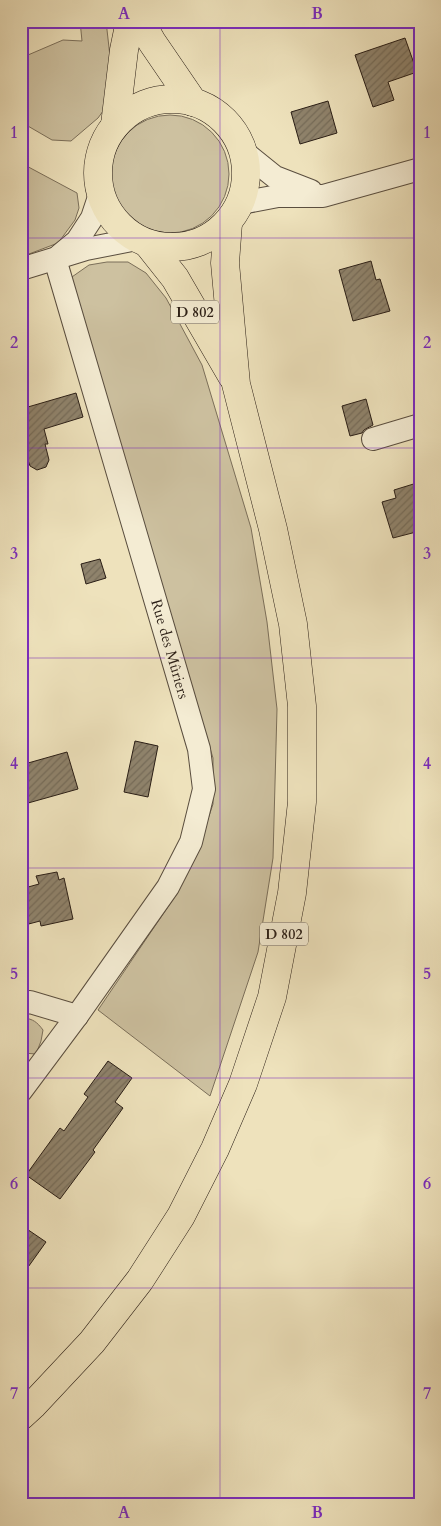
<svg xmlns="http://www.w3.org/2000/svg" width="441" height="1526" viewBox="0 0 441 1526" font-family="Cardo,serif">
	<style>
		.green { fill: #cdc1a0; stroke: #7b6f5a }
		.building { fill: url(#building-hatch); stroke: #291d15 }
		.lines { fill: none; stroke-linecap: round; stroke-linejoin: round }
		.street-casing { stroke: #5a4e3f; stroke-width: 24 }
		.primary-casing { stroke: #291d15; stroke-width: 29 }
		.street { stroke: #f4ecd3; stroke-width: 22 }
		.primary { stroke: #eee2bc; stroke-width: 28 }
		.grid { fill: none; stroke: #7b2cbf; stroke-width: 1; stroke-opacity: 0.55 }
		.labels { text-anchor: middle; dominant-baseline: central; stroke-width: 5; stroke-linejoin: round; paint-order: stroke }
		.shield { fill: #f4ecd3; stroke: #665b4e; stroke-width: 1 }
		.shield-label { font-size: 14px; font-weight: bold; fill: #291d15 }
		.street-label { font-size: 15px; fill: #291d15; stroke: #f4ecd3 }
		.neatline { fill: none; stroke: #7b2cbf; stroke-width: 2 }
		.grid-label { font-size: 16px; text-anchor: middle; font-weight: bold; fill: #7b2cbf }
	</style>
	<defs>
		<pattern id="building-hatch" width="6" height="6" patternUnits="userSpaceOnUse" patternTransform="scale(1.25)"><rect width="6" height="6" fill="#8f836c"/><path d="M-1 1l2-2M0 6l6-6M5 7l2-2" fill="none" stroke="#756b58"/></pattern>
	</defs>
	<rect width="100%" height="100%" fill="#eee2bc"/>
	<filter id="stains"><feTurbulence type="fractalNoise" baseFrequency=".004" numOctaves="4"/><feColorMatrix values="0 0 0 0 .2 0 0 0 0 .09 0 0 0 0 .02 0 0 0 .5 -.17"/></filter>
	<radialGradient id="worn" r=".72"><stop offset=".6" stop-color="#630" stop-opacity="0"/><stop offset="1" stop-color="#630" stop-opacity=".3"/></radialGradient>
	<g class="green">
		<path d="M 80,21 L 106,21 L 113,83 L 106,107 L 98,118 L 71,141 L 52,140 L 21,122 L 21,58 L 63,40 L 82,41 Z"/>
		<circle cx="170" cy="174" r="59"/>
		<path d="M 21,163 L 77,193 L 79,208 L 75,220 L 58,243 L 21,257 Z"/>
		<path d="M 107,262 L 128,262 L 146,273 L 166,298 L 202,365 L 251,528 L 267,622 L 277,709 L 273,858 L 258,952 L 210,1096 L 98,1010 L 178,892 L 199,846 L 213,804 L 213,758 L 69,279 L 89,265 Z"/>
		<path d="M 24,1018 C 33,1019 37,1022 43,1030 L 41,1041 L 36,1054 L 23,1053 L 21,1056 L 21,1019 Z"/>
	</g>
	<g class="building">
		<path d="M 405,38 L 417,72 L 388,82 L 394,100 L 373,107 L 355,55 Z"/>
		<path d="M 328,101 L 337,133 L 300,144 L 291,112 Z"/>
		<path d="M 371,261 L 376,280 L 380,279 L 390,311 L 353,321 L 339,270 Z"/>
		<path d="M 76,393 L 83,417 L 44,429 L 48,444 L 45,444 L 49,460 L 46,467 L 37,470 L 30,466 L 25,451 L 21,452 L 21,409 Z"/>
		<path d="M 366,399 L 373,425 L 364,430 L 362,433 L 350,436 L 342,406 Z"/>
		<path d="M 420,482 L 420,531 L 393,538 L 382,502 L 396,498 L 394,490 Z"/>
		<path d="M 100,559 L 106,578 L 86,584 L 81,564 Z"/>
		<path d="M 135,741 L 158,746 L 148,797 L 124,792 Z"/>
		<path d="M 67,752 L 78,789 L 21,805 L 21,765 Z"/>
		<path d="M 57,872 L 59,880 L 64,878 L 73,919 L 41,926 L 40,921 L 21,926 L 21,889 L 39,884 L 36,876 Z"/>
		<path d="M 108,1061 L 132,1078 L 115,1102 L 123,1108 L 93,1150 L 95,1152 L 60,1199 L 26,1175 L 60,1128 L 64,1131 L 88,1097 L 84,1094 Z"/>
		<path d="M 21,1225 L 46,1242 L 21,1277 Z"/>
	</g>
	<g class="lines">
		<g class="street-casing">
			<g id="street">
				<path d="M 244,152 L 275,177 L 311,191"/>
				<path d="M 241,203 L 278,196 L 323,196 L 420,169"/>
				<path d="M 60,255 L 77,241 L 92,218 L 100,194"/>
				<path d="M 21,269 L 86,249 L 137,239"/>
				<path d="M 373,439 L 420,425"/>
				<path d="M 21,1004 L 30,1002 L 77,1016"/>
				<path d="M 21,1091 L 77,1016 L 168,887 L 191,842 L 204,789 L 199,749 L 55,259"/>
			</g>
		</g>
		<g class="primary-casing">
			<g id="primary">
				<path d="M 140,21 L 152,42 L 193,102"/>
				<circle cx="172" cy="173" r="74"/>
				<path d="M 115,125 L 124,50 L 130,21"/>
				<path d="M 148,244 L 175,278 L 232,376"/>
				<path d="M 21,1416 L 33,1405 L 92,1342 L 140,1280 L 181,1216 L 215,1149 L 243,1084 L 272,997 L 292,893 L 302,802 L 302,706 L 293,624 L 273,529 L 236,384 L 225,263 L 228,223"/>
			</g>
		</g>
		<use href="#street" class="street"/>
		<use href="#primary" class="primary"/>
	</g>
	<path class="grid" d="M 220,21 L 220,1505M 21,238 L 420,238M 21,448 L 420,448M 21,658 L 420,658M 21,868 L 420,868M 21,1078 L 420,1078M 21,1288 L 420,1288"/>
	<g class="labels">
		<g class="shield">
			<rect x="171" y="300.5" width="48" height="23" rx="4"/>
			<rect x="260" y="922.5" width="48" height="23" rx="4"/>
		</g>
		<g class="shield-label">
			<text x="195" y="312">D 802</text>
			<text x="284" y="934">D 802</text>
		</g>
		<g class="street-label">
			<text transform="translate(170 649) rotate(74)">Rue des Mûriers</text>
		</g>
	</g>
	<rect width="441" height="1526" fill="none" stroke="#eee2bc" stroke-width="55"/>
	<rect x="28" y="28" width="386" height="1470" class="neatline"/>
	<g class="grid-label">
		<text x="124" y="19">A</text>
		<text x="317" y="19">B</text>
		<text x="14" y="138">1</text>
		<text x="427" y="138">1</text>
		<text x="14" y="348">2</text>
		<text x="427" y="348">2</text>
		<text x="14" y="559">3</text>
		<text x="427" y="559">3</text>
		<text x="14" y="769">4</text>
		<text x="427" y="769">4</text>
		<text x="14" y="979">5</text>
		<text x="427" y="979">5</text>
		<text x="14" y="1189">6</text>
		<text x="427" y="1189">6</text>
		<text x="14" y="1399">7</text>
		<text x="427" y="1399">7</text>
		<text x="124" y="1518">A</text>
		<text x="317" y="1518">B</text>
	</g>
	<rect width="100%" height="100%" filter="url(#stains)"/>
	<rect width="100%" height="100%" fill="url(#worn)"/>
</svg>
